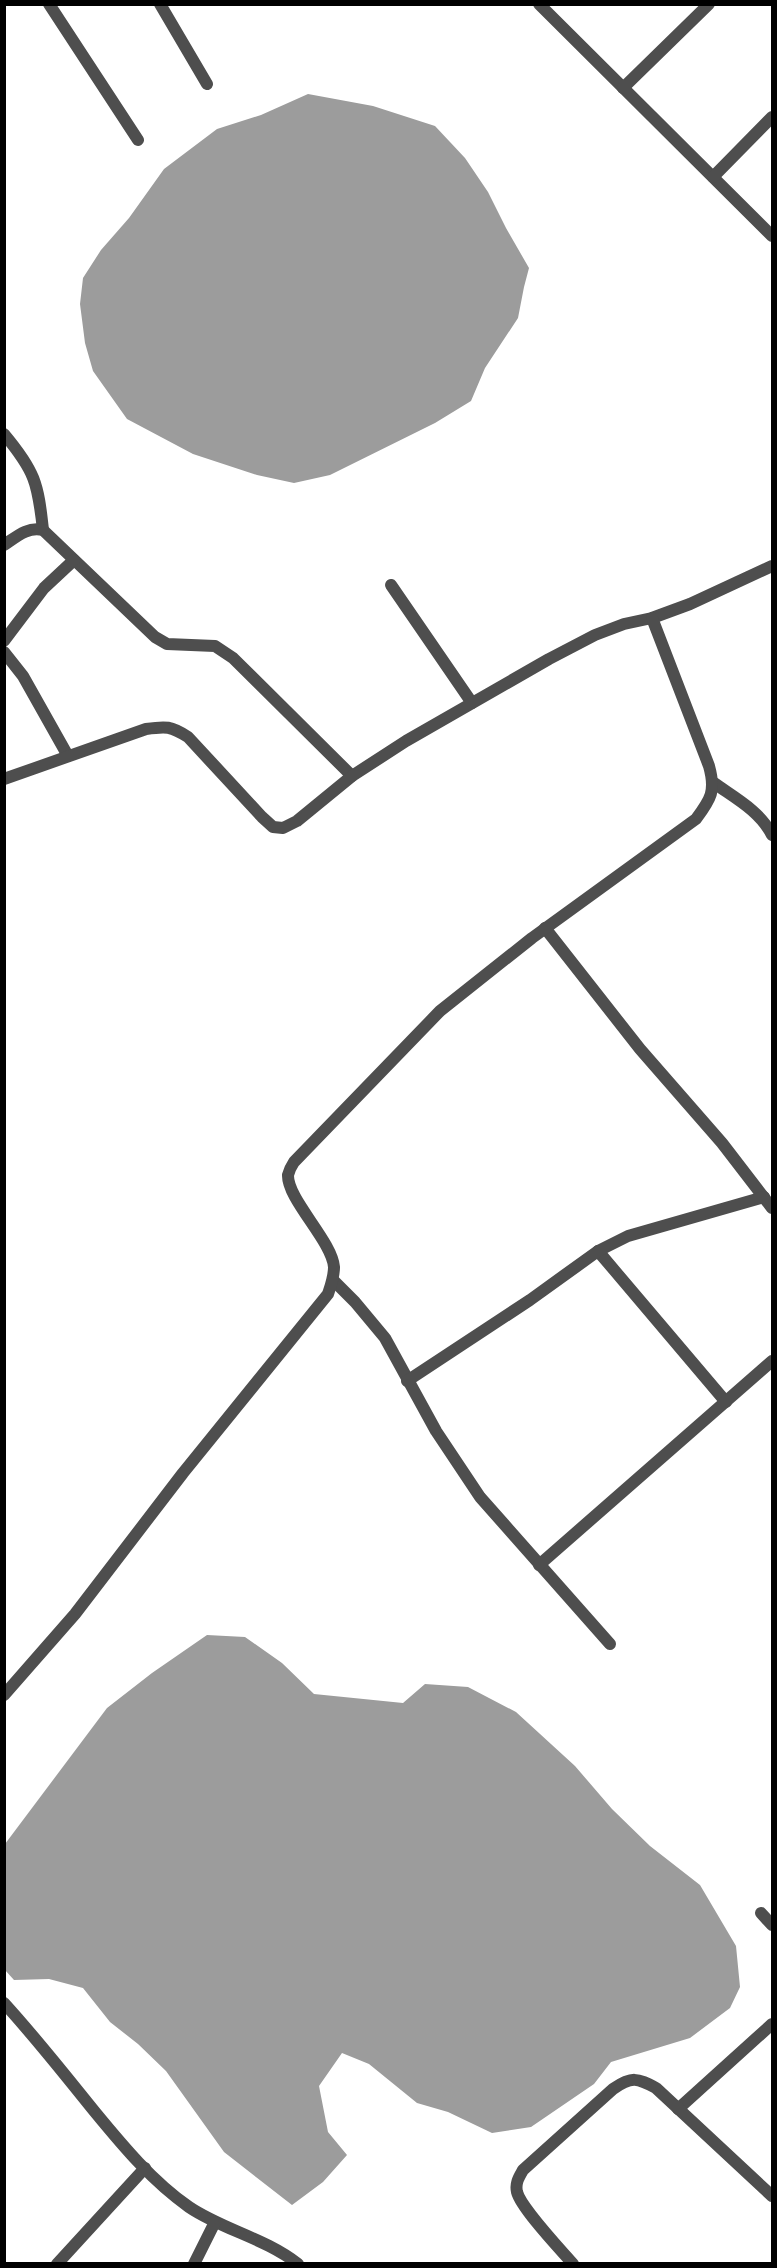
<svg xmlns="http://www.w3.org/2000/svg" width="777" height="2268" viewBox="0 0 777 2268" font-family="Rubik,sans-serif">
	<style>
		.water { fill: #9c9c9c }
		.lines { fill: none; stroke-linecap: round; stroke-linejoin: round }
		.street { stroke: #4e4e4e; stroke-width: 12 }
	</style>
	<rect width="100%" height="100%" fill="#fff"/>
	<g class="water">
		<path d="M 308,94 L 373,106 L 435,126 L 465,158 L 488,192 L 506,228 L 529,268 L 524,287 L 518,318 L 485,368 L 471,401 L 435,423 L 330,475 L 294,483 L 257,475 L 193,454 L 127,419 L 93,371 L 85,343 L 80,304 L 83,278 L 101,250 L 129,218 L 164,169 L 217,129 L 261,115 Z"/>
		<path d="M 207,1635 L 245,1637 L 282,1663 L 314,1694 L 403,1703 L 425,1684 L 468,1687 L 516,1712 L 575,1766 L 612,1809 L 650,1846 L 700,1885 L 736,1946 L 740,1987 L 730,2008 L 690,2038 L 611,2062 L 594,2084 L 531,2127 L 492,2133 L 448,2112 L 417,2103 L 369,2064 L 342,2053 L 319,2086 L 328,2132 L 347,2155 L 323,2182 L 292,2205 L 224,2152 L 166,2071 L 138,2044 L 110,2022 L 83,1988 L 49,1979 L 14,1980 L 5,1970 L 5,1844 L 107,1708 L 152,1673 Z"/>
	</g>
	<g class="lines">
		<g class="street">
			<path d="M 49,4 L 138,140"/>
			<path d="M 160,4 L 207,84"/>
			<path d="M 539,4 L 772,236"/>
			<path d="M 623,88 L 709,4"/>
			<path d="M 713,177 L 772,117"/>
			<path d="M 4,434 C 35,471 38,483 43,530"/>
			<path d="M 4,545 C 16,537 28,526 43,530 L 155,637 L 167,644 L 215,646 L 233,658 L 352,776"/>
			<path d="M 391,585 L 472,703"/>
			<path d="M 4,641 L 44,588 L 74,560"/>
			<path d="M 4,652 L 23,676 L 68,756"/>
			<path d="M 4,779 L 146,729 C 166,726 171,726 188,737 L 262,817 L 273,827 L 283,828 L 297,821 L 352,776 L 406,741 L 549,659 L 595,635 L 624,624 L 652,618 L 690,604 L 772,566"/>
			<path d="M 714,783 C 735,798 760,811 772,835"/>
			<path d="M 545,928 L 640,1049 L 722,1143 L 772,1208"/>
			<path d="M 598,1251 L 726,1402"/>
			<path d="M 333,1280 L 355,1302 L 385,1338 L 436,1431 L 480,1497 L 610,1644"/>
			<path d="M 407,1381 L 530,1300 L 598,1251 L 628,1236 L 764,1197"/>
			<path d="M 539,1565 L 772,1361"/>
			<path d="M 4,1695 L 75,1614 L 183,1473 L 328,1294 C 331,1285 334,1277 334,1267 C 332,1241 287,1199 288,1175 C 289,1171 292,1165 294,1162 L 440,1011 L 532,938 L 696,819 C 711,799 716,791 709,766 L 652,618"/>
			<path d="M 761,1913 L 772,1925"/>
			<path d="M 4,2003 C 36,2038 65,2075 95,2112 C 123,2146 152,2181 189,2207 C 223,2230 265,2238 298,2264"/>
			<path d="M 678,2109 L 772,2024"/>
			<path d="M 57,2264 L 145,2168"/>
			<path d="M 194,2264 L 215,2222"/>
			<path d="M 573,2264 C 560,2249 521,2208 517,2192 C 515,2183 519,2177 523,2170 L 613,2089 C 632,2076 637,2078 656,2088 L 772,2196"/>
		</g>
	</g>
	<rect width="777" height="2268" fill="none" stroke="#000000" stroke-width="12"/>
</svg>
